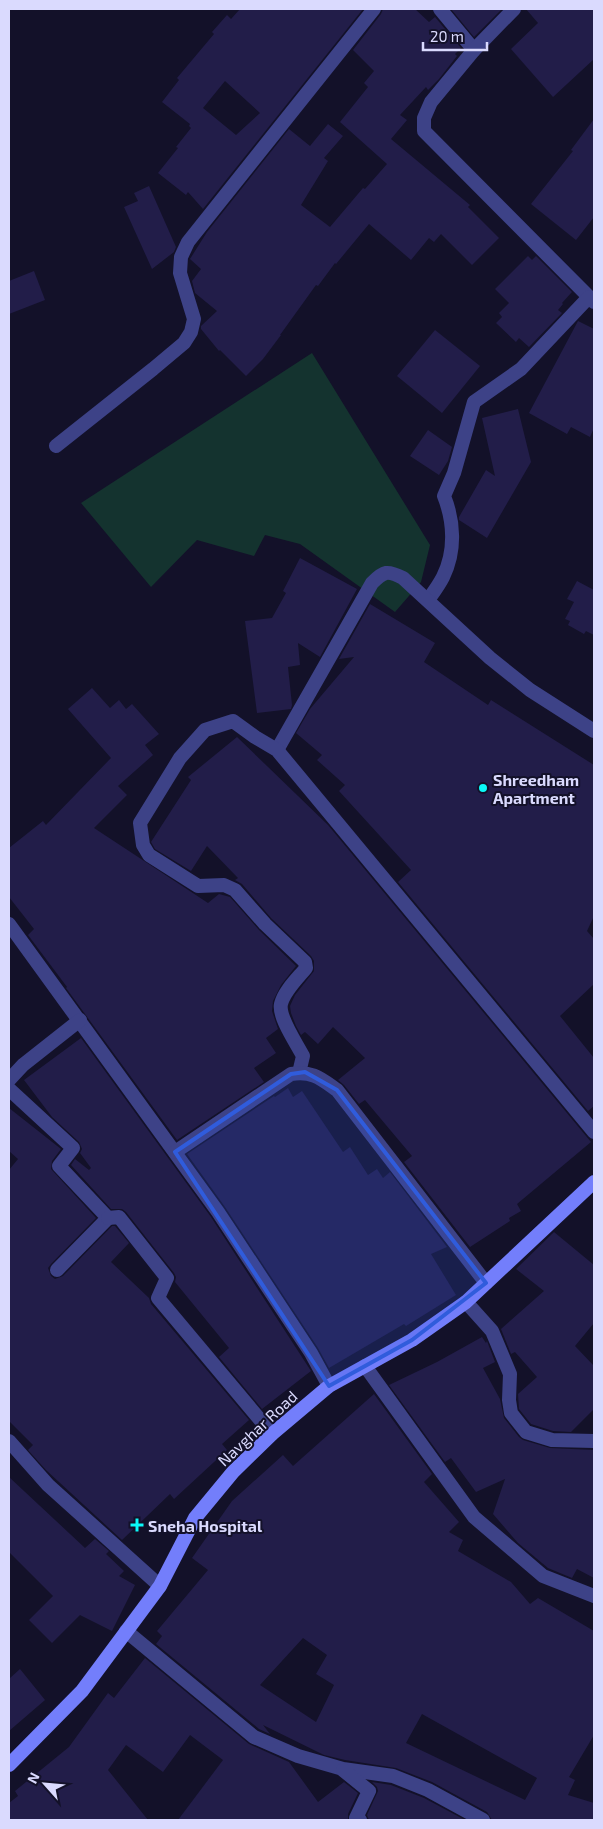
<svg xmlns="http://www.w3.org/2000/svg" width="603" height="1829" viewBox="0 0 603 1829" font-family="'Exo 2',sans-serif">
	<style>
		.green { fill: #14332f }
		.building { fill: #221d49; fill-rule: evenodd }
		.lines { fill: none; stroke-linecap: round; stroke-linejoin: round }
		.minor { stroke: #3d4287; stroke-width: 14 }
		.secondary { stroke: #737efb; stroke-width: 14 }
		.marked { fill: #305cdc; fill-opacity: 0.2; stroke: #305cdc; stroke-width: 4; stroke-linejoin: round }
		.poi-dot { fill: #0bf9f8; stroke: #131129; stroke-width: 2 }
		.labels { text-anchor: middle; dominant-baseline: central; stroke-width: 4; stroke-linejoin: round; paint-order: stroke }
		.poi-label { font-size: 16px; font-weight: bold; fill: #dadafe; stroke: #131129; text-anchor: start }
		.street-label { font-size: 16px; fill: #dadafe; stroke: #131129 }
	</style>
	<rect width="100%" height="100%" fill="#131129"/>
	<path class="green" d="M 312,353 L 430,545 L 421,582 L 395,612 L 300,544 L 265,535 L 254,556 L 197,540 L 151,587 L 81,503 Z"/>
	<g class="building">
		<path d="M 240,9 L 363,9 L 203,209 L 188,192 L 186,195 L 158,173 L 178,148 L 176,147 L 191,128 L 189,126 L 190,124 L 162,102 L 179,80 L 177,78 L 214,34 L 212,32 L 227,15 L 231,19 ZM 225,81 L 260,113 L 236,135 L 203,108 Z"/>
		<path d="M 383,9 L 415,9 L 429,22 L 435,17 L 461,48 L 455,54 L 457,56 L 439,79 L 428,90 L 426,87 L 400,115 L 407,120 L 391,139 L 470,205 L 468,207 L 499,238 L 472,265 L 441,234 L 434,242 L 429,238 L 411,260 L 369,224 L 336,264 L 335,263 L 318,286 L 316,285 L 280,335 L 281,335 L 263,359 L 246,376 L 220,350 L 219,351 L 201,329 L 201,326 L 217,311 L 195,293 L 192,281 L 201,269 L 190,259 L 207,232 L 289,129 L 310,146 L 328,124 L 343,136 L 324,158 L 328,161 L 301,205 L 330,227 L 363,188 L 365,189 L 387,164 L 340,122 L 368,87 L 364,83 L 374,71 L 353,50 L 381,14 Z"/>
		<path d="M 451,9 L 502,9 L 474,37 Z"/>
		<path d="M 526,9 L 594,9 L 594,59 L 553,97 L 511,49 L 538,23 Z"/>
		<path d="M 594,119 L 594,217 L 576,240 L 531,204 L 573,151 L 571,150 Z"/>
		<path d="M 149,186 L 176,247 L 174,252 L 152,269 L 124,207 L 138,201 L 134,193 Z"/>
		<path d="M 528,256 L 532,260 L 536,256 L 572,292 L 562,303 L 563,304 L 558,310 L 562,313 L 529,347 L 519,338 L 516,342 L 496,323 L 502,317 L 499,313 L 509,303 L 495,289 Z"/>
		<path d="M 34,271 L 45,300 L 9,314 L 9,281 Z"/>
		<path d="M 578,321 L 594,329 L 594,428 L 590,437 L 571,427 L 567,434 L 529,413 Z"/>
		<path d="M 435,330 L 480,366 L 442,413 L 397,376 Z"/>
		<path d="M 518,409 L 531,462 L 487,538 L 459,520 L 459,517 L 486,470 L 495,476 L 482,418 Z"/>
		<path d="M 428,430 L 452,447 L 448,461 L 439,475 L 410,456 Z"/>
		<path d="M 300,558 L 357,589 L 320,657 L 298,643 L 300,665 L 288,667 L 292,705 L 291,709 L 257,713 L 245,621 L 272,618 L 286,593 L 283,591 Z"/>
		<path d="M 577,581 L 594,590 L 594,635 L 586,631 L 584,634 L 568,625 L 570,621 L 565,619 L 574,602 L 567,599 Z"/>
		<path d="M 370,604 L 435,643 L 424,662 L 488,705 L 491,700 L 594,765 L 594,916 L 587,931 L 594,939 L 594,984 L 560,1016 L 594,1058 L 594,1106 L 588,1111 L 398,882 L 411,870 L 339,791 L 345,785 L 317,760 L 322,755 L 296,733 L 310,709 L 354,657 L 339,659 Z"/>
		<path d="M 92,688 L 110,708 L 119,700 L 126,709 L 132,704 L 159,734 L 145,745 L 153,755 L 118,786 L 127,795 L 94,828 L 208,903 L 219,894 L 230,897 L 259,930 L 296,966 L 281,985 L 273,1001 L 272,1011 L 278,1029 L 266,1038 L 276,1053 L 254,1068 L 264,1082 L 177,1140 L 66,988 L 67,987 L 28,935 L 34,929 L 9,897 L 9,848 L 43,821 L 46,825 L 111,758 L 68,709 Z"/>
		<path d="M 237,737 L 328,825 L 591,1142 L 517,1204 L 521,1211 L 509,1218 L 510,1221 L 470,1247 L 404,1162 L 412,1156 L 365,1100 L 359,1104 L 344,1085 L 338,1080 L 365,1058 L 333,1027 L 318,1044 L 305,1032 L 301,1035 L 296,1026 L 291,1013 L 290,1006 L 295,995 L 314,971 L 314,961 L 311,956 L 271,918 L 242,884 L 235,880 L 238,878 L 207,846 L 191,871 L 155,849 L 151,842 L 191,780 L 188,777 Z"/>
		<path d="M 81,1038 L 211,1217 L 311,1371 L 262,1409 L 219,1357 L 229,1348 L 175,1282 L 176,1277 L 174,1273 L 126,1212 L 122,1209 L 111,1209 L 71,1165 L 75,1159 L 89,1170 L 91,1168 L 80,1153 L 82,1149 L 79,1142 L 52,1117 L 24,1080 Z"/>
		<path d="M 288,1088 L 293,1097 L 302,1091 L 343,1152 L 350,1147 L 368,1175 L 377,1169 L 383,1178 L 390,1172 L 447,1247 L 431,1254 L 456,1295 L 406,1326 L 404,1324 L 329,1368 L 318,1348 L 225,1207 L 187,1154 L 274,1096 L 275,1097 Z"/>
		<path d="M 9,1108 L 61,1149 L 52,1161 L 51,1169 L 96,1218 L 51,1264 L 48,1268 L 51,1276 L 55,1279 L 63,1276 L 112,1226 L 115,1226 L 129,1243 L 111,1262 L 149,1298 L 151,1304 L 249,1420 L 222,1444 L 227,1450 L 174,1499 L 170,1494 L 122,1540 L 46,1470 L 28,1450 L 33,1445 L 9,1421 L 9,1170 L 18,1159 L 9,1151 Z"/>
		<path d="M 554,1232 L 594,1265 L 594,1323 L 575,1346 L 594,1366 L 594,1409 L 571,1432 L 553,1431 L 531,1424 L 519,1409 L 518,1394 L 537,1377 L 515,1352 L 511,1354 L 501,1329 L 544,1291 L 516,1269 Z"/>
		<path d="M 482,1337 L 486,1343 L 487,1341 L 495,1362 L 483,1368 L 500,1399 L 504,1418 L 519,1437 L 523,1440 L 550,1448 L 594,1450 L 594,1578 L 577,1569 L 572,1578 L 548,1568 L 518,1543 L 493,1514 L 505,1479 L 476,1492 L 451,1458 L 445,1462 L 389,1385 L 437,1362 Z"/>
		<path d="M 374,1394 L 432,1474 L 424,1482 L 459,1522 L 449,1532 L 463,1540 L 458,1551 L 511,1582 L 530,1604 L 538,1598 L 594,1631 L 594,1735 L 569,1777 L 575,1780 L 568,1795 L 594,1803 L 594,1820 L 492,1820 L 487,1812 L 432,1782 L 396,1768 L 345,1760 L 324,1755 L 263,1725 L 270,1734 L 259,1729 L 156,1644 L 162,1636 L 157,1631 L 208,1570 L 192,1558 L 232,1501 L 283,1455 L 293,1466 ZM 303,1638 L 327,1655 L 316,1674 L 334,1685 L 316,1722 L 260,1685 ZM 422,1714 L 537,1778 L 525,1800 L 406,1743 Z"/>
		<path d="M 9,1477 L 85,1548 L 95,1539 L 109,1551 L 106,1554 L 124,1571 L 119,1576 L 135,1585 L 112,1631 L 80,1615 L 52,1643 L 29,1620 L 53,1596 L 9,1552 Z"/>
		<path d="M 145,1658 L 249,1744 L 289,1762 L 318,1802 L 344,1782 L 358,1793 L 348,1814 L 348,1820 L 178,1820 L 223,1760 L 190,1735 L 163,1772 L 126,1745 L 108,1770 L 148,1820 L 9,1820 L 9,1803 L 18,1796 L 15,1791 L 69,1747 L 108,1693 L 114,1698 Z"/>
		<path d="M 20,1669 L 45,1700 L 9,1731 L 9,1679 Z"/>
		<path d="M 372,1782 L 391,1785 L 424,1798 L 465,1820 L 369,1820 L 367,1815 L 378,1791 L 377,1787 Z"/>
	</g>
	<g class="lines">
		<g class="minor">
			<path d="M 440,9 L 474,50"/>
			<path d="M 514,9 L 474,50 L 431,102 L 424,118 L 424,131 L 594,302"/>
			<path d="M 56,446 L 153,369 L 184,343 L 191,332 L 194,319 L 180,273 L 181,257 L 188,242 L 374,9"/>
			<path d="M 428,600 C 433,593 439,585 443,577 C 456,551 454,521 444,496 L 454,473 L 474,402 L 521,369 L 589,297"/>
			<path d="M 277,750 L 372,583 C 384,571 387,570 403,578 L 490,658 L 530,690 L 594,731"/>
			<path d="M 9,924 L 218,1212 L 311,1353 L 329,1386"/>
			<path d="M 299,1073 L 303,1056 C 297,1044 278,1017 281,1004 C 284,991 298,978 306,968 L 305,962 L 265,924 L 235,890 L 224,885 L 198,886 L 149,855 L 143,845 L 140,823 L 180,758 L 205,730 L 233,721 L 255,737 L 277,750 L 594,1132"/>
			<path d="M 9,1080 L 23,1065 L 80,1020"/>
			<path d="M 9,1089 L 73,1148 L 59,1166 L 108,1218 L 57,1270"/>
			<path d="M 175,1152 L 291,1074 C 313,1071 320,1078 337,1090 L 486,1283"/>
			<path d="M 108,1218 L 119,1217 L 167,1278 L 158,1298 L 272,1434"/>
			<path d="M 466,1302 L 492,1331 L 510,1374 L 509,1400 L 511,1413 L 526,1432 L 552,1440 L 594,1441"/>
			<path d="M 365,1366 L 474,1517 L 543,1576 L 594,1596"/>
			<path d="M 9,1441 L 48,1485 L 160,1586"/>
			<path d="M 126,1631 L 254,1737 L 298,1756 L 343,1769 L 393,1776 L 428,1790 L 483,1820"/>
			<path d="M 343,1770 L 369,1791 L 356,1818 L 360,1820"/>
		</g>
		<path class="secondary" d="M 9,1765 L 82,1691 L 160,1586 L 195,1518 L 233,1472 L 272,1434 L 329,1386 L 412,1340 L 466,1302 L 594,1182"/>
	</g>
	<path class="marked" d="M 305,1072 L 337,1090 L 486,1283 L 412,1340 L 329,1386 L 175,1152 L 291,1074 Z"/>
	<g class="poi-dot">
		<circle cx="483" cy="788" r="5"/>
		<path d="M134.5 1517.5h5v5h5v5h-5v5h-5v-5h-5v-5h5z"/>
	</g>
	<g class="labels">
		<g class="poi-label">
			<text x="493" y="779">Shreedham<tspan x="493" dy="18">Apartment</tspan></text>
			<text x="148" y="1525">Sneha Hospital</text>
		</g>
		<g class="street-label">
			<text transform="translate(257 1428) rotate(-43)">Navghar Road</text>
		</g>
	</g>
	<rect width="603" height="1829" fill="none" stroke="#dadafe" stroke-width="20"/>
	<g transform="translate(45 1784) rotate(297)" stroke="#131129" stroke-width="4" paint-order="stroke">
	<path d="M0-4L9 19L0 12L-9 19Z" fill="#dadafe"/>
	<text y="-8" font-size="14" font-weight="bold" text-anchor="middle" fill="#dadafe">N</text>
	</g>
	<path d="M423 42v8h64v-8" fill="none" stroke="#dadafe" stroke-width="2.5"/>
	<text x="430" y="42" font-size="15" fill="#dadafe" stroke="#131129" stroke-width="4" paint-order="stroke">20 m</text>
</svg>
